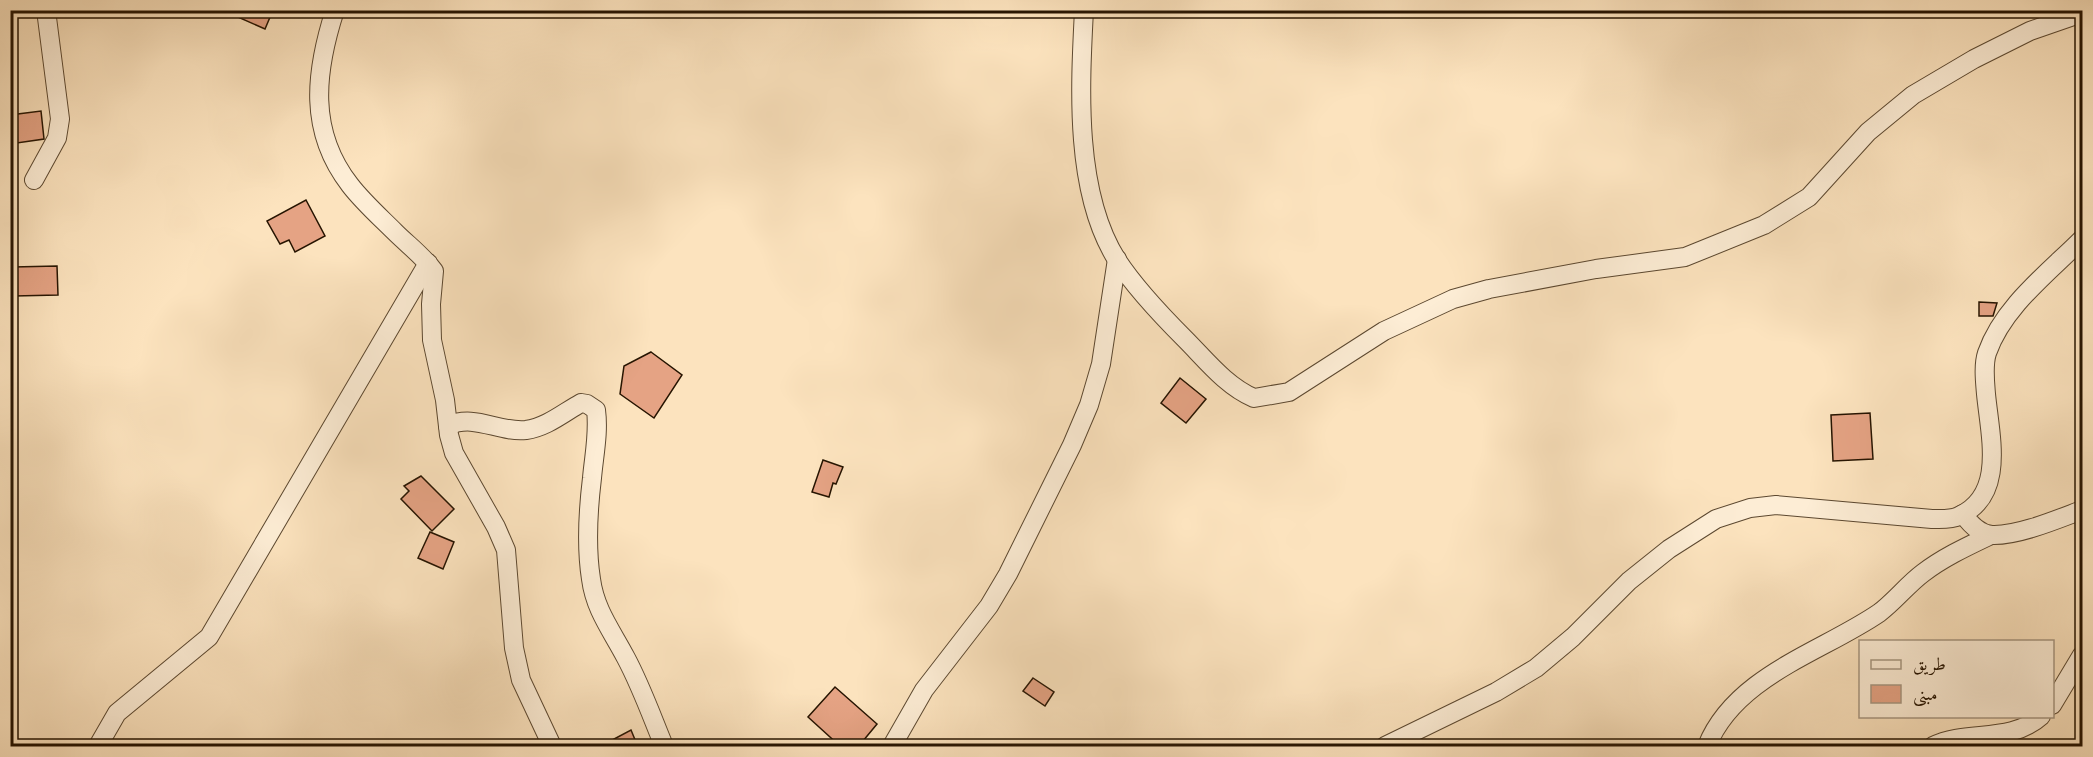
<svg xmlns="http://www.w3.org/2000/svg" width="2093" height="757" viewBox="0 0 2093 757" font-family="'IM FELL Double Pica',Amiri,serif">
	<style>
		.building { fill: #e5a384; stroke: #261401; stroke-width: 1.5 }
		.lines { fill: none; stroke-linecap: round; stroke-linejoin: round }
		.street-casing { stroke: #5c4830; stroke-width: 20 }
		.street { stroke: #fdedd5; stroke-width: 18 }
	</style>
	<rect width="100%" height="100%" fill="#fce3be"/>
	<filter id="stains"><feTurbulence type="fractalNoise" baseFrequency=".00333" numOctaves="4"/><feColorMatrix values="0 0 0 0 .2 0 0 0 0 .09 0 0 0 0 .02 0 0 0 .5 -.17"/></filter>
	<radialGradient id="worn" r=".72"><stop offset=".6" stop-color="#630" stop-opacity="0"/><stop offset="1" stop-color="#630" stop-opacity=".3"/></radialGradient>
	<g class="building">
		<path d="M 222,10 L 273,10 L 265,29 Z"/>
		<path d="M 41,111 L 44,139 L 10,144 L 10,115 Z"/>
		<path d="M 306,200 L 325,236 L 295,252 L 289,240 L 280,244 L 267,221 Z"/>
		<path d="M 57,266 L 58,295 L 14,296 L 13,267 Z"/>
		<path d="M 1979,302 L 1997,303 L 1993,316 L 1979,316 Z"/>
		<path d="M 651,352 L 682,375 L 654,418 L 620,394 L 624,366 Z"/>
		<path d="M 1180,378 L 1206,399 L 1186,423 L 1161,403 Z"/>
		<path d="M 1870,413 L 1873,459 L 1833,461 L 1831,415 Z"/>
		<path d="M 823,460 L 843,467 L 836,484 L 833,483 L 829,497 L 812,492 Z"/>
		<path d="M 421,476 L 454,509 L 432,531 L 401,499 L 409,491 L 404,486 Z"/>
		<path d="M 430,532 L 454,542 L 443,569 L 418,558 Z"/>
		<path d="M 1033,678 L 1054,692 L 1045,706 L 1023,691 Z"/>
		<path d="M 835,687 L 877,724 L 858,747 L 841,747 L 808,717 Z"/>
		<path d="M 631,730 L 638,747 L 599,747 Z"/>
	</g>
	<g class="lines">
		<g class="street-casing">
			<g id="street">
				<path d="M 335,10 C 315,72 308,131 350,185 C 363,202 380,217 395,232 C 408,245 423,256 434,271 L 431,304 L 432,340 L 445,400 L 449,435 L 454,453 L 496,527 L 506,550 L 514,648 L 521,680 L 552,746"/>
				<path d="M 1084,10 C 1080,87 1074,192 1117,260 C 1136,289 1161,315 1185,339 C 1206,360 1226,386 1254,398 L 1289,392 L 1384,331 L 1453,299 L 1489,289 L 1596,269 L 1685,257 L 1764,225 L 1809,197 L 1868,132 L 1913,95 L 1974,59 L 2030,31 L 2082,13"/>
				<path d="M 34,180 L 57,138 L 60,119 L 46,10"/>
				<path d="M 448,426 C 474,413 499,433 526,430 C 547,427 563,413 581,403 L 587,404 L 596,410 C 599,433 594,455 592,478 C 588,511 586,547 591,579 C 595,610 612,631 626,658 C 641,686 652,717 664,746"/>
				<path d="M 1963,514 C 1970,524 1979,534 1992,535 C 2018,536 2058,519 2082,510"/>
				<path d="M 2052,705 L 2082,655"/>
				<path d="M 98,746 L 117,713 L 209,637 L 428,263"/>
				<path d="M 892,746 L 924,690 L 989,606 L 1008,574 L 1072,445 L 1089,405 L 1101,364 L 1117,259"/>
				<path d="M 1385,746 L 1496,692 L 1536,668 L 1573,637 L 1629,581 L 1669,549 L 1716,519 L 1750,508 L 1776,505 L 1932,519 C 1940,519 1951,520 1959,516 C 2006,495 1990,436 1986,394 C 1985,382 1983,365 1987,353 C 2003,307 2048,273 2082,239"/>
				<path d="M 1707,746 C 1735,676 1822,652 1879,613 C 1895,601 1907,585 1923,573 C 1944,557 1968,546 1991,535"/>
				<path d="M 1933,746 C 1967,729 2010,744 2041,716"/>
			</g>
		</g>
		<use href="#street" class="street"/>
	</g>
	<rect width="2093" height="757" fill="none" stroke="#fce3be" stroke-width="36"/>
	<rect x="12" y="12" width="2069" height="733" fill="none" stroke="#261401" stroke-width="3"/>
	<rect x="18" y="18" width="2057" height="721" fill="none" stroke="#261401" stroke-width="1.5"/>
	<rect x="1859" y="640" width="195" height="78" fill="#fdedd5" stroke="#a79680" stroke-width="1.5"/>
	<rect x="1871" y="660" width="30" height="9" fill="#fdedd5" stroke="#a79680" stroke-width="1.5"/>
	<text x="1913" y="670" font-size="18" fill="#261401">طريق</text>
	<rect x="1871" y="685" width="30" height="18" fill="#e5a384" stroke="#a79680" stroke-width="1.5"/>
	<text x="1913" y="700" font-size="18" fill="#261401">مبنى</text>
	<rect width="100%" height="100%" filter="url(#stains)"/>
	<rect width="100%" height="100%" fill="url(#worn)"/>
</svg>
